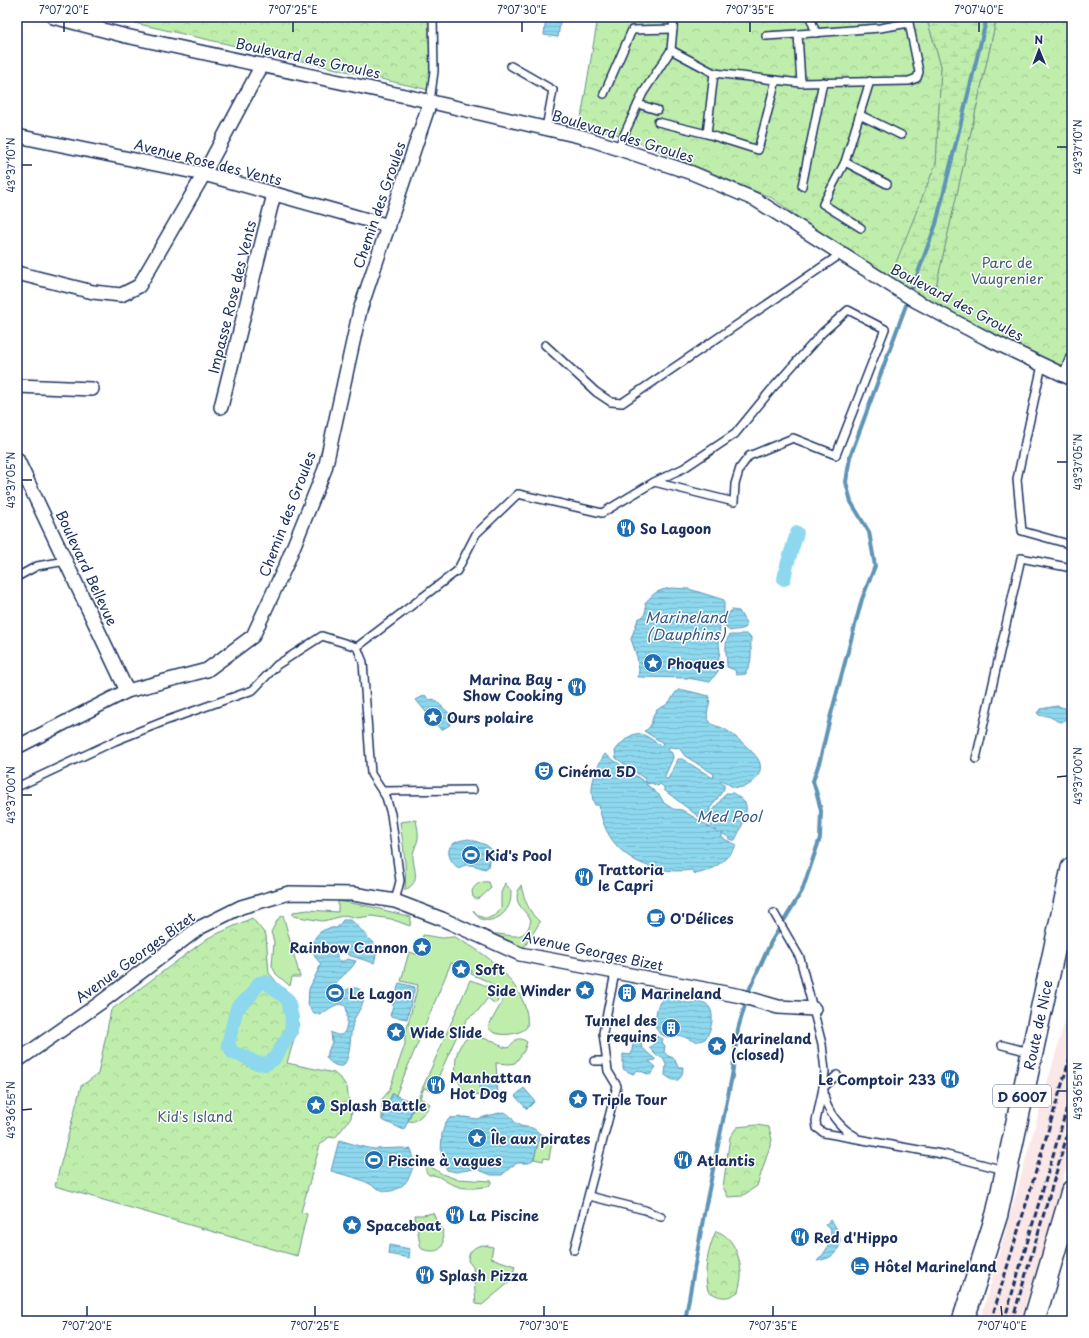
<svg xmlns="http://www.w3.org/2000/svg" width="1089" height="1338" viewBox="0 0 1089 1338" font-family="'Playpen Sans',sans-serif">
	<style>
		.built { fill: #fae8e8 }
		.grass { fill: #bfeeac; stroke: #6d8e85 }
		.wetland { fill: url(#wetland-marsh); stroke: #6d8e85 }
		.park { fill: url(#park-crowns); stroke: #6d8e85 }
		.water { fill: url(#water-rules); stroke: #5f94b4; fill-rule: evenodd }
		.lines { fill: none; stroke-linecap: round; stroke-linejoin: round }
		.stream { stroke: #5f94b4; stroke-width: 4 }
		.canal { stroke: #8dd8ee; stroke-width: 14 }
		.lane-casing { stroke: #1b2f5e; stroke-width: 10 }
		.street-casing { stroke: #1b2f5e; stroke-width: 16 }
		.primary-casing { stroke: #1b2f5e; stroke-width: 24 }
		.lane { stroke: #fff; stroke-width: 7 }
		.street { stroke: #fff; stroke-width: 13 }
		.primary { stroke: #fff; stroke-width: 21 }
		.rail { stroke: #1b2f5e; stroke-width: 3; stroke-dasharray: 6 3; stroke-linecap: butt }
		.ticks { fill: none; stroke: #1b2f5e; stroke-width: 1.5 }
		.labels { text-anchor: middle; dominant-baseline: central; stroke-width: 3; stroke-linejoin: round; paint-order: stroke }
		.shield { fill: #fff; stroke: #5f6d8e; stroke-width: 1 }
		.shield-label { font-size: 13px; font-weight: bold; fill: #1b2f5e }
		.street-label { font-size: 14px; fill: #1b2f5e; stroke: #fff }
		.park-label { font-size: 14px; fill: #445f72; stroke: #fff }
		.poi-label { font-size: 14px; font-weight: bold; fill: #1b2f5e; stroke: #fff; text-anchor: start }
		.water-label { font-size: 15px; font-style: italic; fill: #385982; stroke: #fff }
		.neatline { fill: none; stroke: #1b2f5e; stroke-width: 1.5 }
		.ticks-label { font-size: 10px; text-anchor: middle; fill: #1b2f5e }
	</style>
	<defs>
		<pattern id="wetland-marsh" width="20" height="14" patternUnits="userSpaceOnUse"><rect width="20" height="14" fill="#bfeeac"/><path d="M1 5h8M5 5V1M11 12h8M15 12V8" fill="none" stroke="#a4cc96"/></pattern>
		<pattern id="park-crowns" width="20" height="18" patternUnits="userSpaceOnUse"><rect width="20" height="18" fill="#bfeeac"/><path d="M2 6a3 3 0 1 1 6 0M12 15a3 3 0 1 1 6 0" fill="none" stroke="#a4cc96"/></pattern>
		<pattern id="water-rules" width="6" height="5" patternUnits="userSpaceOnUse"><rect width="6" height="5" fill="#8dd8ee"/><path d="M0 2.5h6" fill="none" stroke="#79bace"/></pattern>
	</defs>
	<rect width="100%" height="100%" fill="#fff"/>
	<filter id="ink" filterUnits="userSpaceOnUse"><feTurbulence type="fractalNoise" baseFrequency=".025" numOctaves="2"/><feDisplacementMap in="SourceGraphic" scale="8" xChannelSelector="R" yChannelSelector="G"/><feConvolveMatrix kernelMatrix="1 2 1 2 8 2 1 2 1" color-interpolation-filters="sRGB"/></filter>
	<g filter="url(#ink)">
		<path class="built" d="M 1072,995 L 1072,1149 L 1021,1321 L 980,1321 Z"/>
		<g class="grass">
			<path d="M 416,820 C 417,826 419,833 418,839 C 417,844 414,849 413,854 C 412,868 423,881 405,890 C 407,867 403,844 400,822 Z"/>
			<path d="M 489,882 L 491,888 L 480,898 L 476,899 L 473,897 L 472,891 C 475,884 481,881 489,882 Z"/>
			<path d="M 505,883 L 511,891 C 511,896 511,902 508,907 C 501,921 480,927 473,910 L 479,916 L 484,918 L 489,918 L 497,914 L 501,908 L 501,893 Z"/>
			<path d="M 521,885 C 524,899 529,913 540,922 L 525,946 L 522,948 L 517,947 L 490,934 C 508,932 525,946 531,920 C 522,906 511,903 521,885 Z"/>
			<path d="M 338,901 L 368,906 L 411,917 L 410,926 L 391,919 L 372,916 L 357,918 L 345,915 L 332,919 L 322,921 L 293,916 L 293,912 L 308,910 L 338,912 Z"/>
			<path d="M 283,915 L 300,977 L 292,977 L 290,986 L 276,974 L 272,966 L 274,942 L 271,932 L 278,919 Z"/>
			<path d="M 423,935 C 429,936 436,937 442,938 C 445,938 450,937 454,937 C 457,938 462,941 465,943 C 492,956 532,994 527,1027 C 522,1034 501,1037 493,1032 C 492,1032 489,1028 488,1027 L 502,1002 L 502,995 L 496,988 L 489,982 L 471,974 L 472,971 L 451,963 L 396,1095 L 392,1094 L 382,1120 L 382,1099 L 389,1091 L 405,1044 L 405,1036 L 418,985 L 401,981 L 409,952 L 424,956 L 428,944 L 422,942 Z"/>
			<path d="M 470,980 C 481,984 498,987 498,1001 L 495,1004 L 488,998 L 477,1012 L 468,1018 L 459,1031 L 432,1091 L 424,1088 L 420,1098 L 430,1104 C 429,1109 419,1119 414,1121 C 412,1122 410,1121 408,1121 Z"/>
			<path d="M 474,1036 L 494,1041 L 503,1047 L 508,1048 C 515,1041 517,1035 527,1042 L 524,1051 L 515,1063 L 509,1064 L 496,1063 L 497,1080 L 479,1082 L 480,1096 C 475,1095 470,1094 466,1091 C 452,1081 452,1050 466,1039 C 468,1037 471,1037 474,1036 Z"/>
			<path d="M 540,1134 L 547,1136 L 546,1139 L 552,1141 L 549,1159 L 544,1158 L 543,1161 L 534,1159 Z"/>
			<path d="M 427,1165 L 428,1165 L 442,1174 L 456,1179 L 492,1181 L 489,1186 C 477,1188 465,1190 454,1185 C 444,1182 440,1174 429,1175 C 425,1172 425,1169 427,1165 Z"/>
			<path d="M 433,1213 L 437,1222 L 443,1229 C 442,1234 443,1238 443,1242 C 443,1253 429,1252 422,1249 C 420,1246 420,1243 419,1239 C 418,1230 416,1225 415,1215 L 423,1215 Z"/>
			<path d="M 483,1245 L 493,1247 L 491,1258 L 515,1266 L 511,1281 L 482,1305 L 476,1304 L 473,1267 L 468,1261 C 468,1252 474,1246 483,1245 Z"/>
		</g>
		<path class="wetland" d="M 926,17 L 997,17 L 935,292 L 892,270 L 936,163 L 941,66 Z"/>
		<g class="park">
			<path d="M 108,17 L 431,17 L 429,90 Z"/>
			<path d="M 598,17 L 926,17 L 941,66 L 936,163 L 893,270 L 935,291 L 997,17 L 1072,17 L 1072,373 L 911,297 L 868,268 L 772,198 L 623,136 L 580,124 Z"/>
			<path d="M 252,918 L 266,935 L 269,973 L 293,1001 L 299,1023 L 287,1063 L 334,1073 L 342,1080 L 347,1087 L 349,1103 L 352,1110 L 351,1118 L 335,1138 L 329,1137 L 320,1145 L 301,1212 L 307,1214 L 297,1256 L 55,1186 L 81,1086 L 98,1074 L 111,1010 L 208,938 Z"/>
			<path d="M 757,1125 L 769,1127 L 772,1140 L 757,1186 L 742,1196 L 728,1197 L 723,1187 L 730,1137 L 737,1127 Z"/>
			<path d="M 716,1231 C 733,1236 740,1256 741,1273 C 742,1279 739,1286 738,1292 C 726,1300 720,1298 708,1291 C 703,1271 708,1249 716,1231 Z"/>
		</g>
		<g class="water">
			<path d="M 546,17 L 561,17 L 558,37 L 544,35 Z"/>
			<path d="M 671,588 L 689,589 L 724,600 L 724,616 L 720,623 L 719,644 L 720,652 L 718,661 L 721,667 L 710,682 L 687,678 L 638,677 L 639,670 L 637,657 L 631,639 L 638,619 L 644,616 L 646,609 L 645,603 C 655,592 656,591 671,588 Z"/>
			<path d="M 731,610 L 739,611 L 746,623 L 746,627 C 741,631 736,629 730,631 L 723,626 Z"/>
			<path d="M 741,634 L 746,634 L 751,637 C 750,648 754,662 746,671 L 746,674 L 736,675 L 735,670 L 727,667 C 727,657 723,642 730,635 L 739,635 Z"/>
			<path d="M 678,690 L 684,690 L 709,696 C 712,705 703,713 710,722 C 714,727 721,726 726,730 C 734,735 753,751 758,759 C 767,773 749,791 734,787 C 729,786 725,781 721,780 L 720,782 L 724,785 L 724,789 L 709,810 L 712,812 L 726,793 L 733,793 C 736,795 743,800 745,803 C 750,812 739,832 735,840 L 732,840 L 722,833 L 722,838 L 737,845 C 727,860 713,871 695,874 L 692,870 C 647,876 605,853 599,805 L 595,805 C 587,790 596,767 605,754 L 646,783 L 645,779 L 616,758 L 615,751 C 620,744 632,731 641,734 C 648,736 655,742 661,746 L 663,743 L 644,731 C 653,728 651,719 655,712 C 657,708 665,707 668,703 C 673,699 673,694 678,690 ZM 670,747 L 679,748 L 685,756 L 714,774 L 713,778 L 682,759 L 678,759 L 668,779 L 664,778 L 673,758 L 672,753 L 668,750 L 669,747 ZM 651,783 L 658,786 L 660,784 L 664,787 L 664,790 L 699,817 L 704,817 L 708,820 L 708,823 L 714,828 L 716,831 L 682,810 L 673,809 L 664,803 L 660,796 L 646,784 Z"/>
			<path d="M 425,695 L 429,700 L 434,699 L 454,718 L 449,721 L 450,725 L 441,730 L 416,700 Z"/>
			<path d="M 1057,706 L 1065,708 L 1068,713 L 1067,718 L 1062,722 C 1056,722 1053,717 1047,716 C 1043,715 1041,717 1038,714 L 1037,712 L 1039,712 L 1041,709 Z"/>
			<path d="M 469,839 L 486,845 L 495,852 L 489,860 L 488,867 L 485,869 C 476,866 467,862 459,868 C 451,864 444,850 453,844 C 458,840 464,840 469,839 Z"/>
			<path d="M 343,920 L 351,920 C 361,928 367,939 378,947 L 374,963 L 348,955 L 344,950 L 340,950 L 337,954 L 337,958 L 339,961 L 344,961 L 347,959 L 356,961 C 350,973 337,978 331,990 L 341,993 C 345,990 353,986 359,989 C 372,998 355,1013 353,1023 C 349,1037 352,1055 343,1066 C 336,1067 330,1063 326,1057 L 332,1042 L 331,1032 C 349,1044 348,1018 346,1007 C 339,999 327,1011 320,1015 L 314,1014 L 308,1005 L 309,989 L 321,964 C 304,948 315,926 337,928 Z"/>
			<path d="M 399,983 L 415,987 L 407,1019 L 390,1016 Z"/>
			<path d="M 667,996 C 679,995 678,1002 687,1003 C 692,1004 697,1000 702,1002 C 718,1007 712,1030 705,1039 C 689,1047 686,1030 668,1037 C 656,1034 654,1027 656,1015 C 657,1006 659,1001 667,996 Z"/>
			<path d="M 657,1036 L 663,1039 L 662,1042 L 665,1046 L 664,1052 L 668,1056 L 674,1058 L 678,1067 L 683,1067 C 682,1082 676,1084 665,1075 L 666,1064 L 662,1057 L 657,1056 L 649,1048 L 654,1044 L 654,1037 Z"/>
			<path d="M 641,1042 L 642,1048 L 655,1059 L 655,1060 L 649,1061 L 656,1067 L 650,1075 L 638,1070 L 633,1074 L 623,1069 L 623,1054 L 631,1055 L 633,1044 Z"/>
			<path d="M 497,1080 L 498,1094 L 480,1096 L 479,1082 Z"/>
			<path d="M 524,1088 L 535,1101 L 527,1109 L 515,1096 Z"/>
			<path d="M 392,1094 L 415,1103 L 404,1130 L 382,1120 Z"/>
			<path d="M 503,1112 C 513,1115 511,1120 517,1124 C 526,1130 530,1123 540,1134 L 534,1159 L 529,1163 L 517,1163 L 511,1167 L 502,1175 L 491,1175 L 479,1170 L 474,1169 L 456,1172 L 447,1170 L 442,1161 L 441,1152 L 442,1133 L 446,1122 L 450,1118 L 465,1117 L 476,1119 Z"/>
			<path d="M 339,1140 L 360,1146 L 374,1149 L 403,1148 L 406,1150 L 411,1149 C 415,1158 414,1166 410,1175 C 408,1180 405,1184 400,1187 C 384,1198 376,1185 361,1180 C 351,1176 341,1174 331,1171 Z"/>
			<path d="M 831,1220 C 840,1232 846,1247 830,1257 C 826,1259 821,1260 817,1261 C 826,1252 831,1244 831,1230 L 825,1225 Z"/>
			<path d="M 389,1245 L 410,1249 L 409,1258 L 388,1254 Z"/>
		</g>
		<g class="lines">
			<path class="stream" d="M 685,1321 L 704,1214 L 732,1076 L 738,1029 L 750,988 L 771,942 L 802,891 L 820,838 L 821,811 L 818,798 L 813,781 L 820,760 L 830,718 L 862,599 L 875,566 L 869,532 L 851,502 L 846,482 L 850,457 L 936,224 L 987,17"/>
			<g class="canal">
				<path d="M 784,579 L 787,565 L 797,533"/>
				<path d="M 266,982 L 288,1000 L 292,1018 L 291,1032 L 274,1059 L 266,1064 L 256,1063 L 243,1056 L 233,1053 L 228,1044 L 237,1008 L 250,996 L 259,983 Z"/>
			</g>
			<g class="lane-casing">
				<g id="lane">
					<path d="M 810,17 L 816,33"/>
					<path d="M 906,17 L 909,23 L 919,72 L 917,78 L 909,81 L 801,83 L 798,34 L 880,28 L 909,23"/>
					<path d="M 766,36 L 798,34"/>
					<path d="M 671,50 L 714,73 L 801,83"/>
					<path d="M 511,66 L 553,90 L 546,128"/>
					<path d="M 714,73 L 707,134 L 758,150 L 776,80"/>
					<path d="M 604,94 L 632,30 L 673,29"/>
					<path d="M 430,102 L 434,71 L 433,17"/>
					<path d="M 638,104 L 657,110"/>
					<path d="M 860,115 L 901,135"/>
					<path d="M 658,122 L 707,134"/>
					<path d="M 618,148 L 643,93 L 671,50 L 674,17"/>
					<path d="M 845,162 L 887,184"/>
					<path d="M 802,186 L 823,82"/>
					<path d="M 861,228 L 823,204 L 845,162 L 870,81"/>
					<path d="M 545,345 L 596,392 L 611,402 L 622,403 L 841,254"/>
					<path d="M 1042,365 L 1017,479 L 1022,531 L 1072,545"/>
					<path d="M 1063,375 L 1070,357"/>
					<path d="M 17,577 L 37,566 L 66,561"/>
					<path d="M 357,647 L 457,571 L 476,534 L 518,494 L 602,513 L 654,482 L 684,468 L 735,434 L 771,390 L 822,333 L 848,310 L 885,329 L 836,455 L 793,438 L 749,456 L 740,468 L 735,484 L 734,502 L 654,482"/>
					<path d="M 976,759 L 1021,558 L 1072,568"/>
					<path d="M 17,787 L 115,741 L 165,721 L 253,690 L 277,665 L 322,636 L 357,647 L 363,662 L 371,774 L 386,797 L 391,814 L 400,881 L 395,901"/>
					<path d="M 382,791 L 473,790"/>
					<path d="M 774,913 L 800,958 L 822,1044 L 825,1071 L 823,1088 L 816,1121 L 817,1128 L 824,1133 L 947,1155 L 1004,1170"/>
					<path d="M 1002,1045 L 1029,1052"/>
					<path d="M 594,1061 L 607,1061"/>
					<path d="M 823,1088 L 837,1075"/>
					<path d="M 824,1091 C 824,1095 825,1100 826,1103 C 831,1116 843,1130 855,1136"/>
					<path d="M 589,1196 L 645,1210 L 661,1217"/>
					<path d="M 574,1250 L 617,1086 L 608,1071 L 603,1033 L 615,973"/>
				</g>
			</g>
			<g class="street-casing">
				<g id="street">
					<path d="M 53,17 L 126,36 L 419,99 L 583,137 L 692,173 L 756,200 L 916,301 L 986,338 L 1072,379"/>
					<path d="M 17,136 L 204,174 L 389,226"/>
					<path d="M 17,273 L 93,292 L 121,295 L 139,286 L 204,174 L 262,65"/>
					<path d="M 17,386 L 92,389"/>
					<path d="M 221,407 L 274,194"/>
					<path d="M 17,459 L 127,691"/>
					<path d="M 17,747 L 127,691 L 207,670 L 253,636 L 286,565 L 325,469 L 360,310 L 430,102"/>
					<path d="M 17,1061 L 100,1003 L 199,928 L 241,907 L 289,893 L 353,894 L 395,901 L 442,919 L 520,954 L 741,996 L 778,1007 L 814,1009"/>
				</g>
			</g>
			<g class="primary-casing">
				<g id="primary">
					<path d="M 963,1321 L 997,1214 L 1072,868"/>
					<path d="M 1034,1321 L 1072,1191"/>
				</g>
			</g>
			<use href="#lane" class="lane"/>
			<use href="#street" class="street"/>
			<use href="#primary" class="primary"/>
			<g class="rail">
				<path d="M 991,1321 L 1072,1051"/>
				<path d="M 1004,1321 L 1072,1091"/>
				<path d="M 1012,1321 L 1072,1119"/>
			</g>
		</g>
	</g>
	<path class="ticks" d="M 64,22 L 64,32M 293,22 L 293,32M 522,22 L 522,32M 750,22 L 750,32M 979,22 L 979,32M 1057,147 L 1067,147M 22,165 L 32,165M 1057,462 L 1067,462M 22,480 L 32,480M 1057,777 L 1067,776M 22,795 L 32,795M 1057,1091 L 1067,1091M 22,1110 L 32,1109M 87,1306 L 87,1316M 315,1306 L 315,1316M 544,1306 L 544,1316M 773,1306 L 773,1316M 1001,1306 L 1002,1316"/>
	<defs>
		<g id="restaurant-disc" transform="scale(1)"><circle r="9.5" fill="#1f6fb2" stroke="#fff"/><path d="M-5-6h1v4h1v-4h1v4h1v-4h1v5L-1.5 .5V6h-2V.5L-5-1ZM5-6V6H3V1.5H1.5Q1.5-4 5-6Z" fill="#fff"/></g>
		<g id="sight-disc" transform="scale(1)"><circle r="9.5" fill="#1f6fb2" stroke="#fff"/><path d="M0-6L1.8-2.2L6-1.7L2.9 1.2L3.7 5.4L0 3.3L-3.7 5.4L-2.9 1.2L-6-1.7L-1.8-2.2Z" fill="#fff"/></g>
		<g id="theatre-disc" transform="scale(1)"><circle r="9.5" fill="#1f6fb2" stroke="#fff"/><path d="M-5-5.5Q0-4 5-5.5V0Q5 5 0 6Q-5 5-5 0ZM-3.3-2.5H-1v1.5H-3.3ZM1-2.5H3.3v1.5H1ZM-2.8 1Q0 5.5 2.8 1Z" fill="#fff"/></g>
		<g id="stadium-disc" transform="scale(1)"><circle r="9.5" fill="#1f6fb2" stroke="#fff"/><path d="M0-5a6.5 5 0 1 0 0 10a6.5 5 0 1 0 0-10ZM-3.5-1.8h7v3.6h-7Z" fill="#fff"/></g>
		<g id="cafe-disc" transform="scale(1)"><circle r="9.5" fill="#1f6fb2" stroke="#fff"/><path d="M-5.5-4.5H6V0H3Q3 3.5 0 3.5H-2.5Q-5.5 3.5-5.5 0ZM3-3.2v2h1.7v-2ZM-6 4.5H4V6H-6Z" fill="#fff"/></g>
		<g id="building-disc" transform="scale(1)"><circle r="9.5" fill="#1f6fb2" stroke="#fff"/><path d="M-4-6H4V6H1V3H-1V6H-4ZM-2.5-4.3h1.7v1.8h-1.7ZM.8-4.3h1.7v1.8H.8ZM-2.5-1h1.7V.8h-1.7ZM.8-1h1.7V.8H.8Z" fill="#fff"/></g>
		<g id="hotel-disc" transform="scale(1)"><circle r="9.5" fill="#1f6fb2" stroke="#fff"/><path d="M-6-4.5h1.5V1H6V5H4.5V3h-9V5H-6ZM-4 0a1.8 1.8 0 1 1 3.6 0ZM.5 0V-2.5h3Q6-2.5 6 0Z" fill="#fff"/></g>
	</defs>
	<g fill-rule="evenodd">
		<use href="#restaurant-disc" x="626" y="528"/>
		<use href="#sight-disc" x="653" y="663"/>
		<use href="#restaurant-disc" x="577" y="687"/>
		<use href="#sight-disc" x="433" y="717"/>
		<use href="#theatre-disc" x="544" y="771"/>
		<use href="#stadium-disc" x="471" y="855"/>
		<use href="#restaurant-disc" x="584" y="877"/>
		<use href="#cafe-disc" x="656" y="918"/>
		<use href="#sight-disc" x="422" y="947"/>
		<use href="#sight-disc" x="461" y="969"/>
		<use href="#sight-disc" x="585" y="990"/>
		<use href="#stadium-disc" x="335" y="993"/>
		<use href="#building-disc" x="627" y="993"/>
		<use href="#building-disc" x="671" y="1028"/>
		<use href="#sight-disc" x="396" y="1032"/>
		<use href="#sight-disc" x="717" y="1046"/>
		<use href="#restaurant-disc" x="950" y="1079"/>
		<use href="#restaurant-disc" x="436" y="1085"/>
		<use href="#sight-disc" x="578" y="1099"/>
		<use href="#sight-disc" x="316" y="1105"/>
		<use href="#sight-disc" x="477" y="1138"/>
		<use href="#stadium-disc" x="374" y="1160"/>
		<use href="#restaurant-disc" x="683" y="1160"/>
		<use href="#restaurant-disc" x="455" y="1215"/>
		<use href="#sight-disc" x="352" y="1225"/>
		<use href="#restaurant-disc" x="800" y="1237"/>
		<use href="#hotel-disc" x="860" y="1266"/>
		<use href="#restaurant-disc" x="425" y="1275"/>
	</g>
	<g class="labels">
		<rect class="shield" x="993" y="1085" width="58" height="22" rx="3"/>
		<g class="shield-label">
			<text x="1022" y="1096">D 6007</text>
		</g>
		<g class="street-label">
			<text transform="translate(308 58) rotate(12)">Boulevard des Groules</text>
			<text transform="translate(623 136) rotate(17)">Boulevard des Groules</text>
			<text transform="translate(208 162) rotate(14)">Avenue Rose des Vents</text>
			<text transform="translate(379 205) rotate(-71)">Chemin des Groules</text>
			<text transform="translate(232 297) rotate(-76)">Impasse Rose des Vents</text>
			<text transform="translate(957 302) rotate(28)">Boulevard des Groules</text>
			<text transform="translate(287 514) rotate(-69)">Chemin des Groules</text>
			<text transform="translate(87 568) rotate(65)">Boulevard Bellevue</text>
			<text transform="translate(593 951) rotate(12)">Avenue Georges Bizet</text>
			<text transform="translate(135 957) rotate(-36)">Avenue Georges Bizet</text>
			<text transform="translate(1038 1025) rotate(-78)">Route de Nice</text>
		</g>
		<g class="park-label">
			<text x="1007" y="262">Parc de<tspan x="1007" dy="16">Vaugrenier</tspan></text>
			<text x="195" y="1116">Kid's Island</text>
		</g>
		<g class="poi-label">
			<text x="640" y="528">So Lagoon</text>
			<text x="667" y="663">Phoques</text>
			<text x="563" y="679" text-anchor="end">Marina Bay -<tspan x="563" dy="16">Show Cooking</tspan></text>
			<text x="447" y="717">Ours polaire</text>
			<text x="558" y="771">Cinéma 5D</text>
			<text x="485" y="855">Kid's Pool</text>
			<text x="598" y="869">Trattoria<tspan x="598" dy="16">le Capri</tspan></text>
			<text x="670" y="918">O'Délices</text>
			<text x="408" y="947" text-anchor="end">Rainbow Cannon</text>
			<text x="475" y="969">Soft</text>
			<text x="571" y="990" text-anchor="end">Side Winder</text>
			<text x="349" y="993">Le Lagon</text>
			<text x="641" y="993">Marineland</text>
			<text x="657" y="1020" text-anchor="end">Tunnel des<tspan x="657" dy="16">requins</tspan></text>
			<text x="410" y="1032">Wide Slide</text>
			<text x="731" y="1038">Marineland<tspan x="731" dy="16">(closed)</tspan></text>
			<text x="450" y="1077">Manhattan<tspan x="450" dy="16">Hot Dog</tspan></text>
			<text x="936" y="1079" text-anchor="end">Le Comptoir 233</text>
			<text x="592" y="1099">Triple Tour</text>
			<text x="330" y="1105">Splash Battle</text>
			<text x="491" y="1138">Île aux pirates</text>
			<text x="388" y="1160">Piscine à vagues</text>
			<text x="697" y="1160">Atlantis</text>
			<text x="469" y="1215">La Piscine</text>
			<text x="366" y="1225">Spaceboat</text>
			<text x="814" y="1237">Red d'Hippo</text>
			<text x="874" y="1266">Hôtel Marineland</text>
			<text x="439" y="1275">Splash Pizza</text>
		</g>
		<g class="water-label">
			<text x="686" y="616">Marineland<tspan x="686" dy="17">(Dauphins)</tspan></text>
			<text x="729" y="815">Med Pool</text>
		</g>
	</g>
	<rect width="1089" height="1338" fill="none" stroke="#fff" stroke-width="44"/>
	<g transform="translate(1039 50) rotate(359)" stroke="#ffffff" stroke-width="3" paint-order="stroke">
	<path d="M0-3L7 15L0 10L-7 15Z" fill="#1b2f5e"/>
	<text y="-6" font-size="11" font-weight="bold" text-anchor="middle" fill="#1b2f5e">N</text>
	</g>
	<rect x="22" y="22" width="1045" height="1294" class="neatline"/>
	<g class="ticks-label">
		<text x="64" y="14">7°07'20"E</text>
		<text x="293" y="14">7°07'25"E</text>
		<text x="522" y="14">7°07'30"E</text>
		<text x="750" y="14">7°07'35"E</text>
		<text x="979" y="14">7°07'40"E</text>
		<text transform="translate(1078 147) rotate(-90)" y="4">43°37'10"N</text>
		<text transform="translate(11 165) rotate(-90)" y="4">43°37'10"N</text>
		<text transform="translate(1078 462) rotate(-90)" y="4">43°37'05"N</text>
		<text transform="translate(11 480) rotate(-90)" y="4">43°37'05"N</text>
		<text transform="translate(1078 776) rotate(-90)" y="4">43°37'00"N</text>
		<text transform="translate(11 795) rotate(-90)" y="4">43°37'00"N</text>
		<text transform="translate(1078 1091) rotate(-90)" y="4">43°36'55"N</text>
		<text transform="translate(11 1110) rotate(-90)" y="4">43°36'55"N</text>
		<text x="87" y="1330">7°07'20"E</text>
		<text x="315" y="1330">7°07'25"E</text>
		<text x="544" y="1330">7°07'30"E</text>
		<text x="773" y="1330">7°07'35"E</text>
		<text x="1002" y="1330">7°07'40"E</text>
	</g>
</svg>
